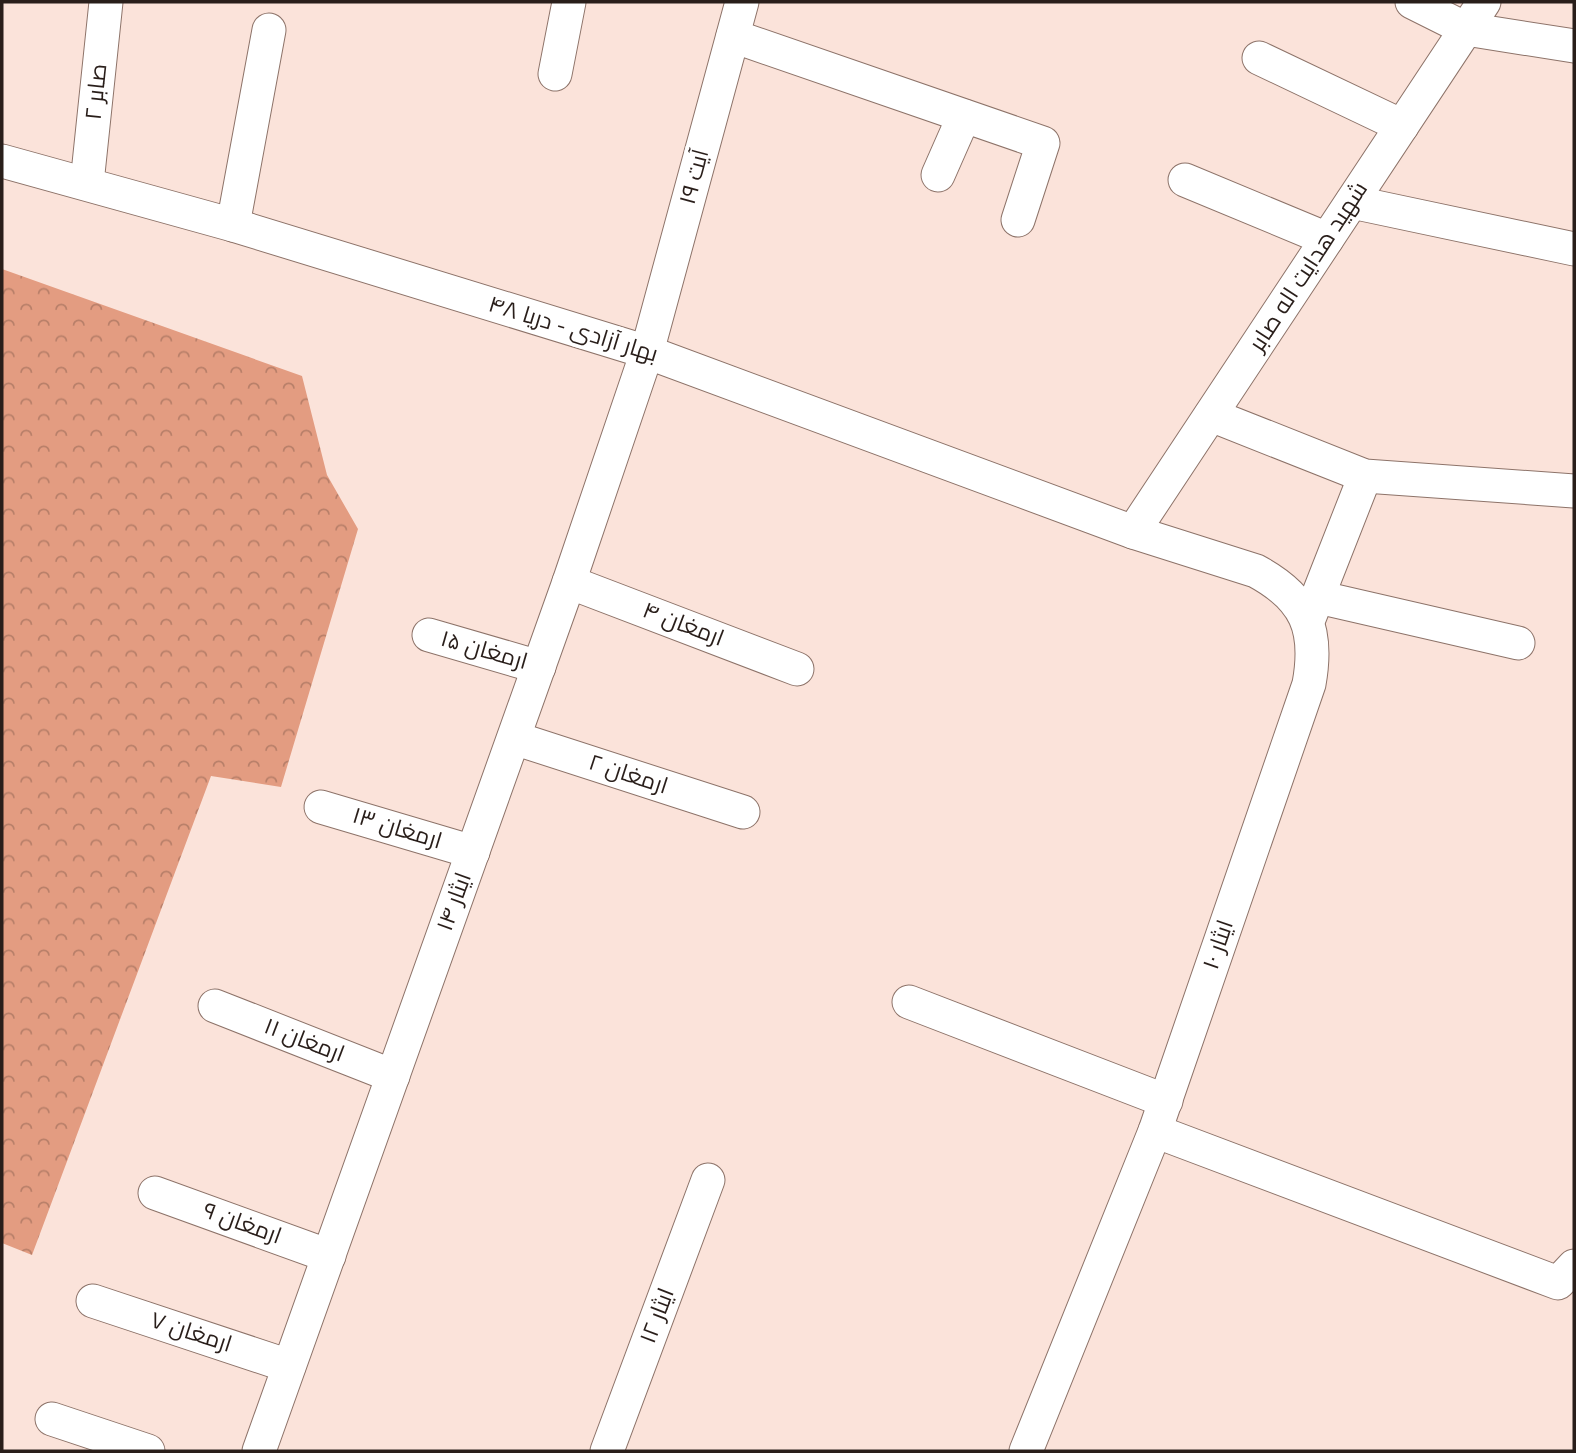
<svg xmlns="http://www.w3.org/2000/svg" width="1576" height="1453" viewBox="0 0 1576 1453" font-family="Spectral,Cairo,serif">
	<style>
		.forest { fill: url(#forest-crowns) }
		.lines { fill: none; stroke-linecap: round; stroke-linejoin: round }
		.minor-casing { stroke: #8d7369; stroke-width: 35 }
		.minor { stroke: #fff; stroke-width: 33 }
		.labels { text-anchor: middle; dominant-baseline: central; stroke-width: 7; stroke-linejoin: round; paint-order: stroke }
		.street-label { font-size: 23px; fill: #291e1a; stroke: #fff }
	</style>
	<defs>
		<pattern id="forest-crowns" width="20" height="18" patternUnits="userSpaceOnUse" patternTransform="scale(1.75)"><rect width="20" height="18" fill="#e39c81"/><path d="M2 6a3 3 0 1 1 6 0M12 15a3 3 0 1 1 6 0" fill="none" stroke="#b87f69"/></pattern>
	</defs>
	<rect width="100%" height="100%" fill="#fbe3da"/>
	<path class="forest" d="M 2,269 L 302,376 L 327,475 L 358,529 L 281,787 L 211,776 L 32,1255 L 2,1243 Z"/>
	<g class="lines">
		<g class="minor-casing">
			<g id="minor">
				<path d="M 1412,2 L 1466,29 L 1574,46"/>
				<path d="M 733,36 L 1043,143 L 1018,220"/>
				<path d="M 1259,58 L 1402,126"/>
				<path d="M 555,74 L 569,2"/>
				<path d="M 2,161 L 233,225 L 647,352 L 1133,532 L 1256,571 C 1306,598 1319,629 1309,684 L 1155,1131 L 1026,1451"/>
				<path d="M 938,175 L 964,116"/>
				<path d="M 1185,180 L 1327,239"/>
				<path d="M 87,183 L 106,2"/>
				<path d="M 1352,202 L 1574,249"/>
				<path d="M 233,225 L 269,30"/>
				<path d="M 1211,415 L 1365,476 L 1574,491"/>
				<path d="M 1133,532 L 1484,2"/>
				<path d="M 569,582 L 797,669"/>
				<path d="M 1318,597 L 1518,643"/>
				<path d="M 1310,616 L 1365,476"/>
				<path d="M 429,635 L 539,667"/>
				<path d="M 514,738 L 743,812"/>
				<path d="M 321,807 L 473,852"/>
				<path d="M 909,1002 L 1166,1101"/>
				<path d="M 215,1006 L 393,1076"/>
				<path d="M 1155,1131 L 1558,1283 L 1574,1266"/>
				<path d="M 155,1193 L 329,1256"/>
				<path d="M 93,1301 L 289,1366"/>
				<path d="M 52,1419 L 148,1451"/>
				<path d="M 259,1451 L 569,582 L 647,352 L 742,2"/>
				<path d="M 607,1451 L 708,1180"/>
			</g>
		</g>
		<use href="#minor" class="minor"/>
	</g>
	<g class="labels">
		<g class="street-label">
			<text transform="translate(97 92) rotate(-84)">صابر ۲</text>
			<text transform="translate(695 177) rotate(-75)">آیت ۱۹</text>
			<text transform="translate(1309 267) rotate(-57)">شهید هدایت اله صابر</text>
			<text transform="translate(573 330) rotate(17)">بهار آزادی - دریا ۴۸</text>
			<text transform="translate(683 625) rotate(21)">ارمغان ۴</text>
			<text transform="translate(484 651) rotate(16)">ارمغان ۱۵</text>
			<text transform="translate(628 775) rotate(18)">ارمغان ۲</text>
			<text transform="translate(397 829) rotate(17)">ارمغان ۱۳</text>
			<text transform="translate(455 902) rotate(-70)">ایثار ۱۴</text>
			<text transform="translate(1219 945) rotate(-71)">ایثار ۱۰</text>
			<text transform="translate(304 1041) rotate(21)">ارمغان ۱۱</text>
			<text transform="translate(242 1224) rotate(20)">ارمغان ۹</text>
			<text transform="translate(658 1316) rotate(-69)">ایثار ۱۲</text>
			<text transform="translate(191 1333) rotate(18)">ارمغان ۷</text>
		</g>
	</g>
	<rect width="1576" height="1453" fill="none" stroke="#291e1a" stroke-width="7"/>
</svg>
